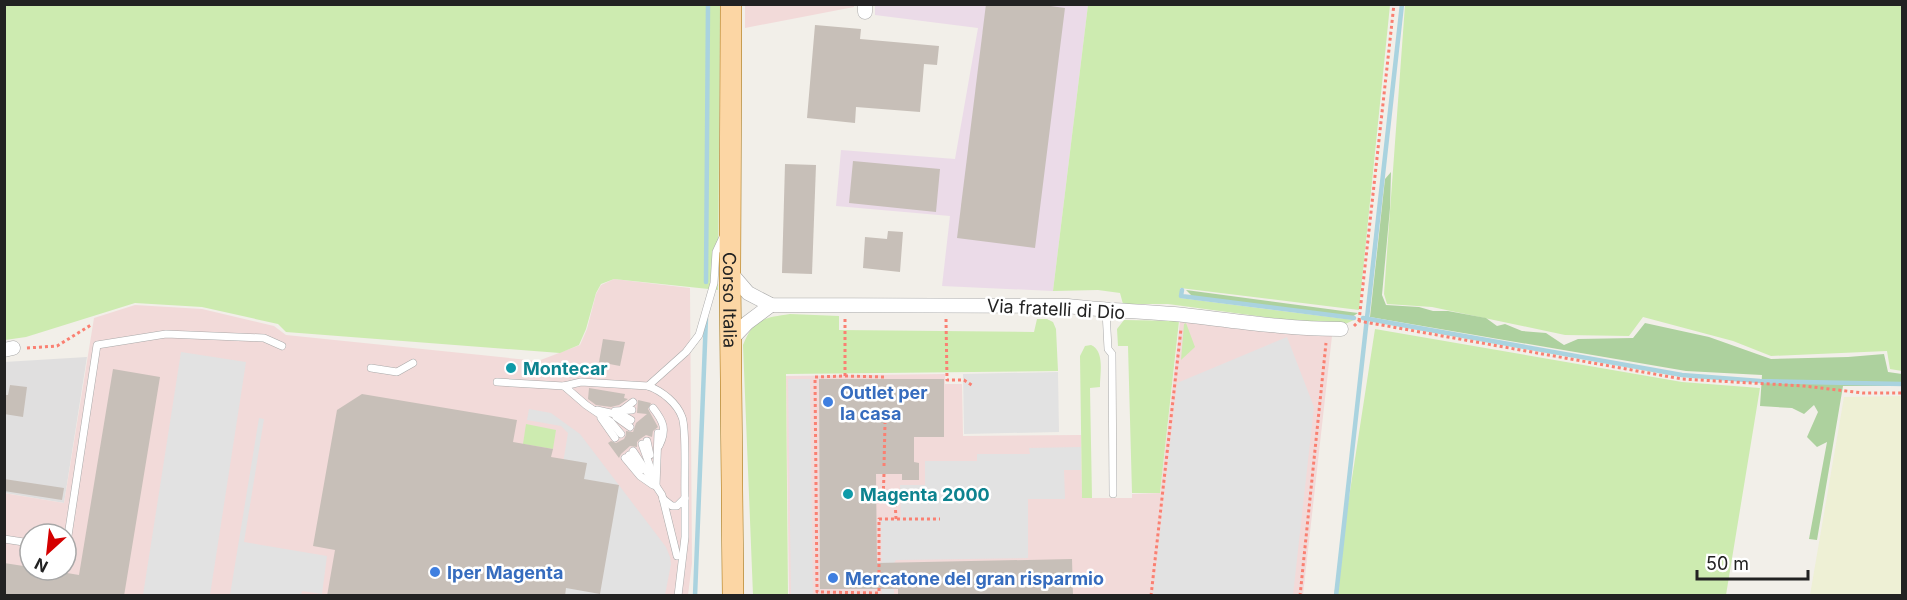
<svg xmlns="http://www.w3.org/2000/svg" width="1907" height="600" viewBox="0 0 1907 600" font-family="Inter,sans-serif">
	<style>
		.residential { fill: #e0dfdf }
		.commercial { fill: #f2dad9; fill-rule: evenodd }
		.industrial { fill: #ebdbe8 }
		.farmland { fill: #eef0d5 }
		.grass { fill: #cdebb0 }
		.forest { fill: #add19e }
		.parking { fill: #e2e2e2 }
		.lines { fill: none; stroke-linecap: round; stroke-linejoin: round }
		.stream { stroke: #aad3df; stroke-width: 4.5 }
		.building { fill: #c7bfb8 }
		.service-casing { stroke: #a9a9a9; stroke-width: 8 }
		.minor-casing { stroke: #a9a9a9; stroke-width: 15 }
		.primary-casing { stroke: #a06b00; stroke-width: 22 }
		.path { stroke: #fa8072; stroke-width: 3; stroke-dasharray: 3 3; stroke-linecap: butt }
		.service { stroke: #fff; stroke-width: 7 }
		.minor { stroke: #fff; stroke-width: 14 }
		.primary { stroke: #fcd6a4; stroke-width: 21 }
		.culture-dot { fill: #0f9aa8; stroke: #fff; stroke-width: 2 }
		.shop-dot { fill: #3f7fe0; stroke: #fff; stroke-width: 2 }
		.labels { text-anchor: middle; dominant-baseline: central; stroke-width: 5; stroke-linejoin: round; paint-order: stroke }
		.street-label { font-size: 18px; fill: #222; stroke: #fff }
		.culture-label { font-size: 18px; font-weight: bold; fill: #0d838f; stroke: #fff; text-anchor: start }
		.shop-label { font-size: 18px; font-weight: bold; fill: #366cbe; stroke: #fff; text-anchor: start }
	</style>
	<rect width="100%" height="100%" fill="#f2efe9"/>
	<path class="residential" d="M 87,357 L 64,503 L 5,493 L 4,362 Z"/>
	<g class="commercial">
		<path d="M 745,5 L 745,4 L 854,5 L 854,7 L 745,28 Z"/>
		<path d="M 614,279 L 690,288 L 692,563 L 688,595 L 5,595 L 4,493 L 64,503 L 94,318 L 135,305 L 202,309 L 274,326 L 286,335 L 538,361 L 580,345 L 587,329 L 596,294 L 601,285 ZM 30,534 L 66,534 L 66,570 L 30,570 Z"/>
		<path d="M 1180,321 L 1211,322 L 1332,336 L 1303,595 L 789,595 L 786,376 L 945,374 L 945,384 L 962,384 L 963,436 L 1081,435 L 1082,498 L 1132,498 L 1132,494 L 1160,493 Z"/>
	</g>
	<path class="industrial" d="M 875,5 L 1088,5 L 1053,291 L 942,286 L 950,216 L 836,206 L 841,150 L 955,159 L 978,28 L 875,15 Z"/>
	<path class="farmland" d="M 1902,396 L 1902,595 L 1810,595 L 1844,397 Z"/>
	<g class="grass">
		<path d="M 5,5 L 720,5 L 718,290 L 614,279 L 601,284 L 596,293 L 586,329 L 579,345 L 560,353 L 286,332 L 278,324 L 202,307 L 135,303 L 26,337 L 5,340 Z"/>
		<path d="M 1088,5 L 1390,5 L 1359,310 L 1180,288 L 1180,298 L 1354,320 L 1343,325 L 1332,326 L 1168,304 L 1123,304 L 1120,293 L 1098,290 L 1053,291 Z"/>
		<path d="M 1405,5 L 1902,5 L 1902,371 L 1890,369 L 1887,351 L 1771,356 L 1733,341 L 1643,317 L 1629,336 L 1565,335 L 1432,307 L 1387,304 L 1384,294 Z"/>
		<path d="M 790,314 L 839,316 L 839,330 L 1034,332 L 1037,319 L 1047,319 L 1053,322 L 1056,329 L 1058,371 L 786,374 L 788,595 L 753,595 L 743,345 C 753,319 763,318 790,314 Z"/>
		<path d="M 1124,320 L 1179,321 L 1160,493 L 1132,493 L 1128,346 L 1118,346 L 1117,329 Z"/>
		<path d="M 1186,323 L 1195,347 L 1181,360 L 1184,324 Z"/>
		<path d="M 1375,329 L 1682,382 L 1760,388 L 1726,595 L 1334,595 Z"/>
		<path d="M 1091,345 C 1105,351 1100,374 1100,387 L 1090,388 L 1092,498 L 1082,498 L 1080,356 L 1085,346 Z"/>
		<path d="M 526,424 L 556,430 L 553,449 L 523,444 Z"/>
	</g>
	<g class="forest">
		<path d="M 1391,172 L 1390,208 L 1382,295 L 1386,305 L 1419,307 L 1433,311 L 1448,311 L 1486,318 L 1497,326 L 1505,324 L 1522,331 L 1546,333 L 1564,345 L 1578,339 L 1633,338 L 1645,323 L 1709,337 L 1771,359 L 1848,357 L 1884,354 L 1888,372 L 1902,374 L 1902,386 L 1843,386 L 1817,540 L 1809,539 L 1827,442 L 1817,447 L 1807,437 L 1818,412 L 1814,405 L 1804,414 L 1792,408 L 1760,406 L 1762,375 L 1686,371 L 1370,317 L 1385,179 Z"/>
		<path d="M 1186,290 L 1358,313 L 1352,317 L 1192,296 Z"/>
	</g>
	<g class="parking">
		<path d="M 1287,337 L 1314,407 L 1293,595 L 1153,595 L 1177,383 Z"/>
		<path d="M 181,352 L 246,362 L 210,595 L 143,595 Z"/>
		<path d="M 1058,372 L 1059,432 L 964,434 L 963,374 Z"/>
		<path d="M 788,379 L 810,379 L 813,595 L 849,595 L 791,595 Z"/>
		<path d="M 529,409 L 551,413 L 580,434 L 666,547 L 670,557 L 671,564 L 665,595 L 541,595 L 568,433 L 561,426 L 527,420 Z"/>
		<path d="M 259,418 L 264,419 L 244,542 L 327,556 L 322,594 L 302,591 L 301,595 L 230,595 Z"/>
		<path d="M 1081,447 L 1081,470 L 1064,470 L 1065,499 L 1028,499 L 1028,558 L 896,560 L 894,563 L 894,595 L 882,595 L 881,520 L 901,520 L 900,485 L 925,485 L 925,461 L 977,461 L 977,454 L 1030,454 L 1029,448 Z"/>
	</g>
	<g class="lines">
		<g class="stream">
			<path d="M 706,282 L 708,4"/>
			<path d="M 1182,290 L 1181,296 L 1354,318"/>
			<path d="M 1363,318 L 1682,375 L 1760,381 L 1902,384"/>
			<path d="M 695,596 L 706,318"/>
			<path d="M 1336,596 L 1402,4"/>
		</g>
	</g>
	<g class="building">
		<path d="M 986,4 L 1036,4 L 1065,8 L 1035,248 L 957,238 Z"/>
		<path d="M 815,25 L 861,29 L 860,39 L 939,46 L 937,65 L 924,64 L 920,112 L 856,107 L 855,123 L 807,118 Z"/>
		<path d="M 853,161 L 940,169 L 936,212 L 849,203 Z"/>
		<path d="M 785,164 L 816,165 L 812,274 L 782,273 Z"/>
		<path d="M 888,231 L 903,232 L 900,272 L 863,268 L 865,237 L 887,239 Z"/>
		<path d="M 603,339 L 625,342 L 620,366 L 599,362 Z"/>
		<path d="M 113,369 L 160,377 L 124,596 L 4,596 L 4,563 L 30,567 L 30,570 L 49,570 L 79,575 Z"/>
		<path d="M 819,379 L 944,379 L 944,437 L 914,437 L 914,462 L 919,463 L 919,480 L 902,480 L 902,474 L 876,474 L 877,563 L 1072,559 L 1073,596 L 898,596 L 898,589 L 820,589 Z"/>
		<path d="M 10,385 L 27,387 L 23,417 L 4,414 L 4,395 L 8,395 Z"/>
		<path d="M 589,388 L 625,394 L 624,398 L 628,399 L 619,405 L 611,407 L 596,405 L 588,399 Z"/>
		<path d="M 362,394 L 517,420 L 513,442 L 553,449 L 551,457 L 587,463 L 584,479 L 619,485 L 600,594 L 566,588 L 565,596 L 327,596 L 335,550 L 313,546 L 337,410 Z"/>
		<path d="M 638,400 L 651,403 L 648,409 L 658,427 L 653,431 L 652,437 L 646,435 L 640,439 L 637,442 L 637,447 L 630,446 L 621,454 L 619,458 L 608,443 L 611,441 L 616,443 L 624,439 L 626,435 L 626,431 L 633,432 L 636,423 L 647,414 L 637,413 Z"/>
		<path d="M 4,479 L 64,488 L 62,500 L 4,491 Z"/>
	</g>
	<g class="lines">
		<g class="service-casing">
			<g id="service">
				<path d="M 1106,311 L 1108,349 L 1112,354 L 1113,494"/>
				<path d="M 371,368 L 397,372 L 413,363"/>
				<path d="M 497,382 L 564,386 L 581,382 L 648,386 C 662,391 677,403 682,417 C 687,429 684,482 685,498"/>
				<path d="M 564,386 L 586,405 L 611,422 L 621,434"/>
				<path d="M 648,386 L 686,352 L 699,335 L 714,283 L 716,252 L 723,237"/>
				<path d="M 653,408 C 664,422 667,430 659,446"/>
				<path d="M 597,410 L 624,416 L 631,420"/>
				<path d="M 615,411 L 632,410"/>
				<path d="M 621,411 L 633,402"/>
				<path d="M 616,417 L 630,427"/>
				<path d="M 601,418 L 615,438"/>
				<path d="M 647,441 L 650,455"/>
				<path d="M 642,444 L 653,475"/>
				<path d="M 633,451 L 662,495 L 677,556"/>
				<path d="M 629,455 L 641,470"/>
				<path d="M 625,458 L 640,476 L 653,485"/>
				<path d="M 656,486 L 658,433"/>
				<path d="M 663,499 L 672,506 L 677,506 L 685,498 L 685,537 L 678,596"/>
				<path d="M 4,539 L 30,543"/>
				<path d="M 66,549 L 97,345 L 166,334 L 264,338 L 282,346"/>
			</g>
		</g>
		<g class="minor-casing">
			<g id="minor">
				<path d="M 865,12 L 865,4"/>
				<path d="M 730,272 L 748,293 L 771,305 L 1068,306 C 1107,311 1145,311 1184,315 C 1236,321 1288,329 1341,329"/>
				<path d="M 730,341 L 747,323 L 771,305"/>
				<path d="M 4,350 L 13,348"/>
			</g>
		</g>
		<g class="primary-casing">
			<g id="primary">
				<path id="s1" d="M 731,4 L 730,272 L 733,596"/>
			</g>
		</g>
		<g class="path">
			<path d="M 845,319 L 845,376 L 815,377 L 817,592 L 879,593 L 879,519 L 940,519"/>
			<path d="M 946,319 L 947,380 L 964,380 L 973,386"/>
			<path d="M 1359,321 L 1394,4"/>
			<path d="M 1354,326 L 1359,321 L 1682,379 L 1804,386 L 1863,393 L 1902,393"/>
			<path d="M 27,348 L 57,346 L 91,325"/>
			<path d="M 845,376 L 885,377 L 885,379"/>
			<path d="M 884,466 L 885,423"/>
			<path d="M 884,474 L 883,500 L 895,500 L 896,519"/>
			<path d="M 1151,596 L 1181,329"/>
			<path d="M 1300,596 L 1326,343"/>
		</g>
		<use href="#service" class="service"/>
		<use href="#minor" class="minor"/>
		<use href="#primary" class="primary"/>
	</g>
	<g class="culture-dot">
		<circle cx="511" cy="368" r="6"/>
		<circle cx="848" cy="494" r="6"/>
	</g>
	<g class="shop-dot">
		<circle cx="828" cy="402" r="6"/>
		<circle cx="435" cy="572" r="6"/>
		<circle cx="833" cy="578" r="6"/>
	</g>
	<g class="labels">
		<g class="street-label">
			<text stroke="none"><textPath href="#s1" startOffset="296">Corso Italia</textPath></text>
			<text transform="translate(1056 309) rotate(3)">Via fratelli di Dio</text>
		</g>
		<g class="culture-label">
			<text x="523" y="368">Montecar</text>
			<text x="860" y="494">Magenta 2000</text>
		</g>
		<g class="shop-label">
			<text x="840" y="392">Outlet per<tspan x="840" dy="21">la casa</tspan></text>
			<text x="447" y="572">Iper Magenta</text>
			<text x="845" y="578">Mercatone del gran risparmio</text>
		</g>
	</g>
	<rect width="1907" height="600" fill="none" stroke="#222222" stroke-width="12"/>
	<g transform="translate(48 552) rotate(207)"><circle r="28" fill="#ffffff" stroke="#a7a7a7" stroke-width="1.5"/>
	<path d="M0-4.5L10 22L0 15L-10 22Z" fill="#d40000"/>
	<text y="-9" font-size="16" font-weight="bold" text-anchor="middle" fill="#222222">N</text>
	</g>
	<path d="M1697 570v9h111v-9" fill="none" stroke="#222222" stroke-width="3"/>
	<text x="1706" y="570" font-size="18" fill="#222222" stroke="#ffffff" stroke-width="4.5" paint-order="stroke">50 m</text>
</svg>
